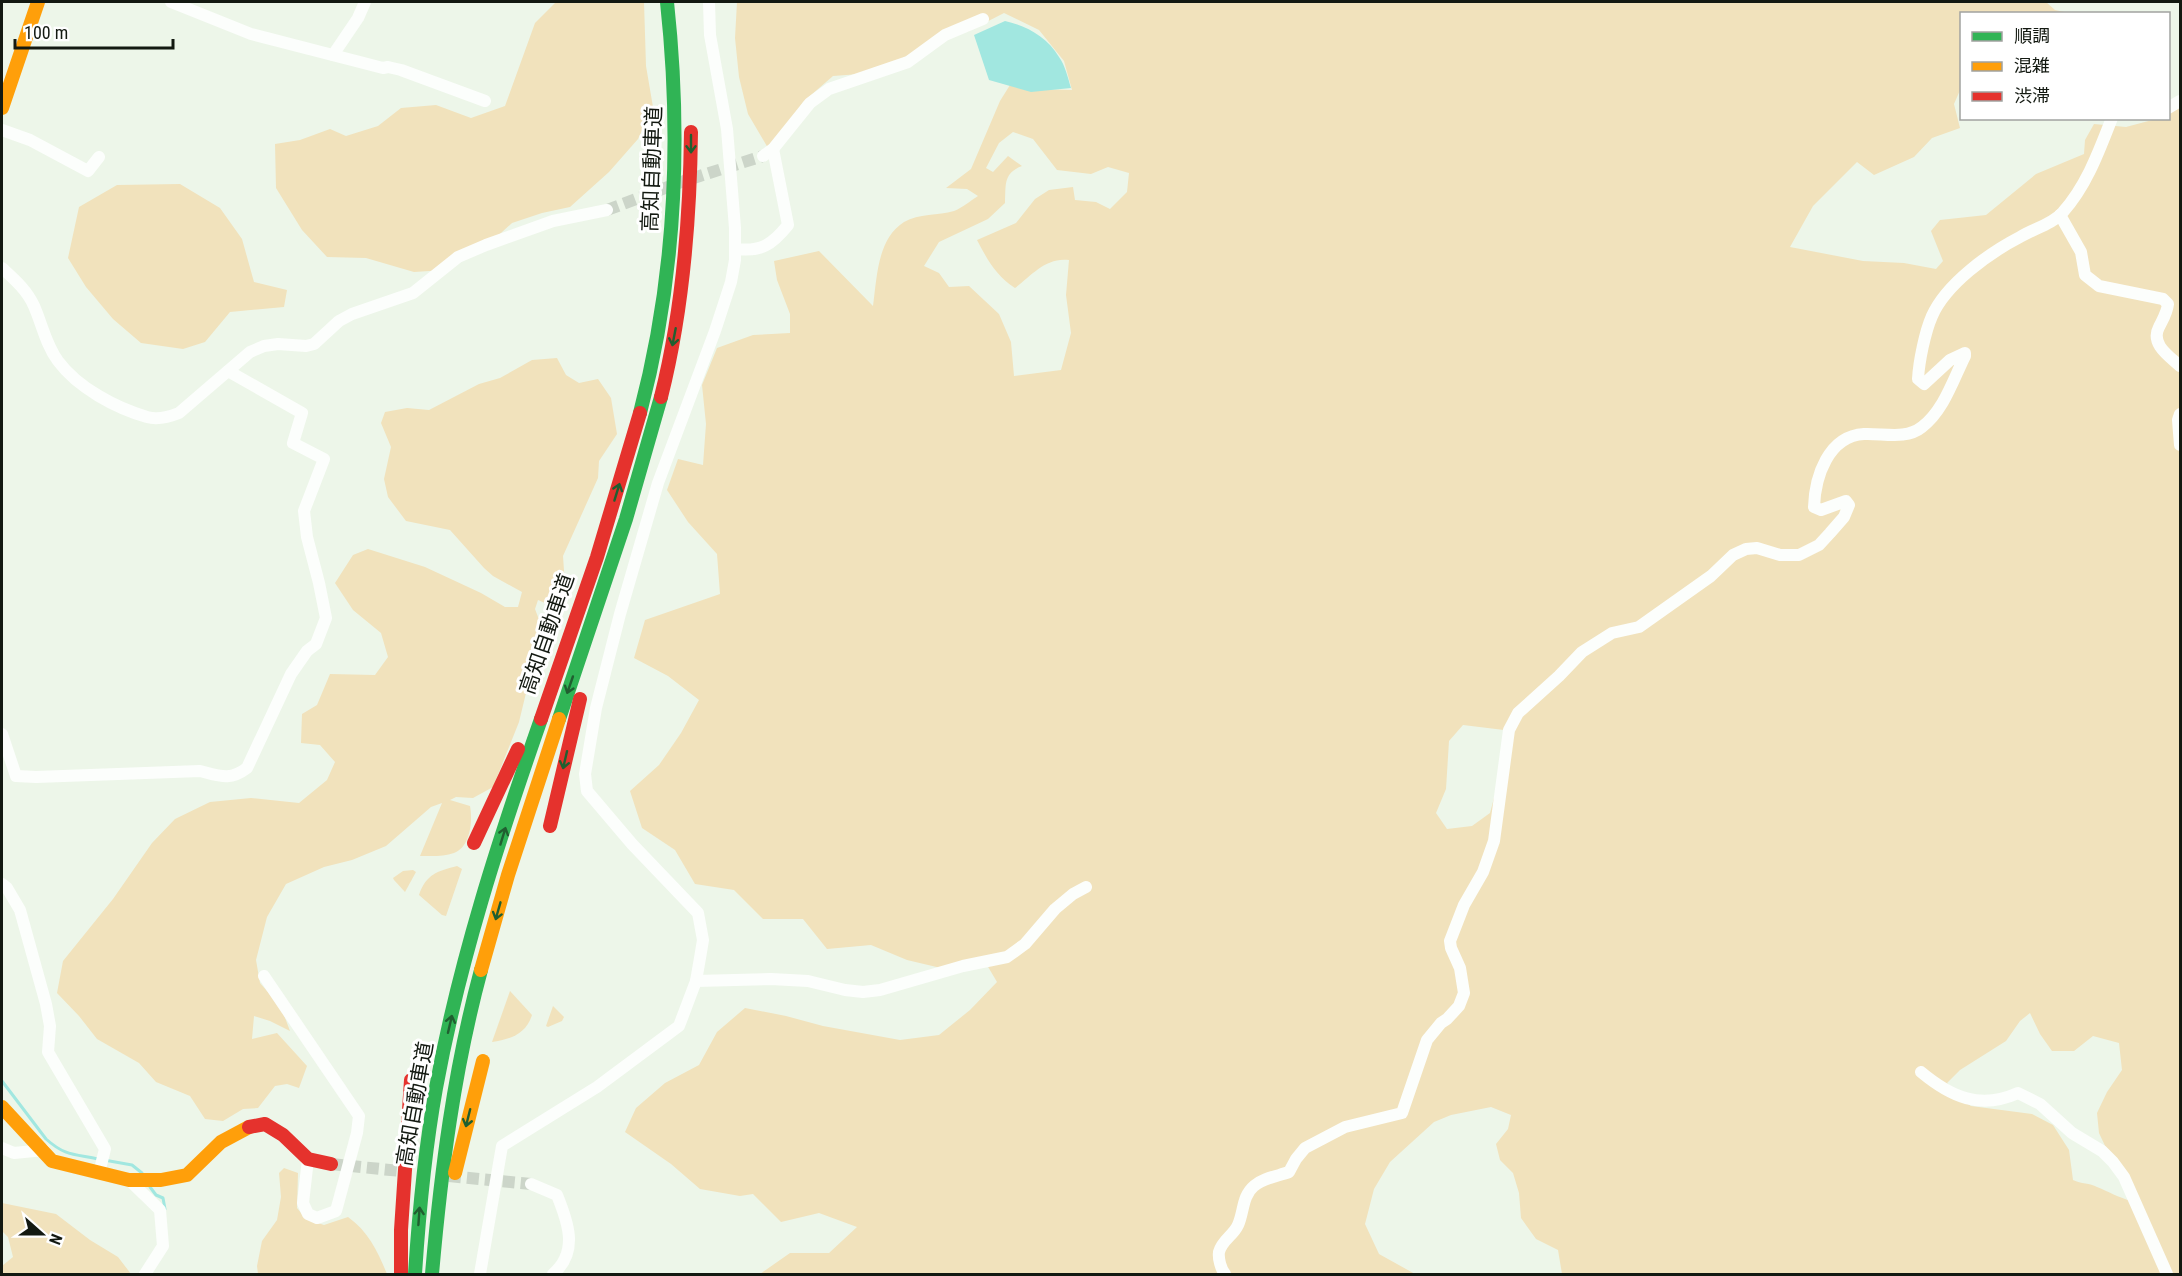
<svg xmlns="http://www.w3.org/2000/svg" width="2182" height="1276" viewBox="0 0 2182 1276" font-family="'Roboto Condensed','Noto Sans JP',sans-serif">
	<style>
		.green { fill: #f1e2bc; fill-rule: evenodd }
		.water { fill: #a1e7e0 }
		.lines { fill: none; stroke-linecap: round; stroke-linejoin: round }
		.stream { stroke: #a1e7e0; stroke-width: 3 }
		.street-tunnel { stroke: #ccd5c9; stroke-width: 12; stroke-dasharray: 12 6; stroke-linecap: butt }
		.street { stroke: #fcfefc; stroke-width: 12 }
		.fast { stroke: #30b455; stroke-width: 14 }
		.slow { stroke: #ff9f0a; stroke-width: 14 }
		.jam { stroke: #e5322d; stroke-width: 14 }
		.oneway { stroke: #205f30 }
		.labels { text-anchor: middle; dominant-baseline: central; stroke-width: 6; stroke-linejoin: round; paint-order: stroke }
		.street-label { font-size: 21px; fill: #131911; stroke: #fff }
	</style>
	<rect width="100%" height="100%" fill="#edf6e9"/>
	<g class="green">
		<path d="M 556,2 L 644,2 L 646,66 L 653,107 L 638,139 L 609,172 L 570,207 L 542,213 L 512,223 L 490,243 L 445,270 L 414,272 L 366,258 L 327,257 L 302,230 L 276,188 L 275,144 L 300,140 L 330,129 L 346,136 L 378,126 L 401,108 L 436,105 L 471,118 L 505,106 L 535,23 Z"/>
		<path d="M 737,2 L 2046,2 L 2055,10 L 2069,13 L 1962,14 L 1961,88 L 1954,104 L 1960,128 L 1932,138 L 1914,157 L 1874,175 L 1857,162 L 1813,206 L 1790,247 L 1863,261 L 1904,263 L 1936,269 L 1943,261 L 1931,231 L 1940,220 L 1986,215 L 2036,174 L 2084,154 L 2085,140 L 2094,124 L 2126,127 L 2156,119 L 2168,118 L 2169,113 L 2180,106 L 2180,1274 L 1562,1274 L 1558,1250 L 1536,1239 L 1521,1218 L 1519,1193 L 1513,1173 L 1500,1160 L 1496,1144 L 1508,1129 L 1511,1115 L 1491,1107 L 1451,1115 L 1434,1122 L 1390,1162 L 1374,1189 L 1365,1224 L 1379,1254 L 1415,1274 L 760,1274 L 790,1253 L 829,1253 L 857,1227 L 819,1213 L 781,1222 L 753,1194 L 740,1196 L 700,1189 L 671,1164 L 625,1132 L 636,1108 L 665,1083 L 699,1065 L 717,1032 L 745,1008 L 786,1016 L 823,1026 L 900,1040 L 939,1035 L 970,1010 L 997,982 L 984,960 L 945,969 L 907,960 L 871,945 L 827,949 L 803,919 L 763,919 L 734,890 L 695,884 L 675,850 L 642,828 L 630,791 L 659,765 L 681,733 L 699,700 L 668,676 L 634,658 L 645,620 L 720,594 L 717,554 L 688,522 L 667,490 L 678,459 L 703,465 L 706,424 L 702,385 L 717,348 L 753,335 L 790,333 L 790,314 L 777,280 L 774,261 L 819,251 L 873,306 C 877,278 877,239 904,222 C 919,213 938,216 954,211 C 962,208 970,201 978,196 L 967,189 L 946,188 L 971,169 L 1000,101 L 1015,77 L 1032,89 L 1072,90 L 1064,61 L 1039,30 L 1004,13 L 969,31 L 943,38 L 873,73 L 833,76 L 803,102 L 782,136 L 768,148 L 748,114 L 739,77 L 735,38 ZM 1013,132 L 1033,139 L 1057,170 L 1091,174 L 1108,167 L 1129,173 L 1127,192 L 1110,209 L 1096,202 L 1075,200 L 1073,187 L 1049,190 L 1035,199 L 1016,223 L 977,240 C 987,259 996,276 1015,288 C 1032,275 1046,257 1069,260 L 1066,295 L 1071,333 L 1061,370 L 1014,376 L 1011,342 L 999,314 L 969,286 L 949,287 L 939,273 L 924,266 L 939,242 L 988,219 L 1005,203 C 1006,185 1003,173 1022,166 L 1008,156 L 993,172 L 986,168 L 999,143 ZM 1463,725 L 1504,730 L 1498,783 L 1490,813 L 1472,826 L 1447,829 L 1436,813 L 1446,789 L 1449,741 ZM 2030,1013 L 2040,1034 L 2052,1051 L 2074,1051 L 2093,1036 L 2119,1043 L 2122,1070 L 2107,1092 L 2097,1113 L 2099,1133 L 2131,1201 C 2118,1197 2109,1192 2097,1187 C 2090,1183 2081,1184 2073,1180 L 2069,1150 L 2053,1125 L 2032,1114 L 1971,1106 L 1958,1097 L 1947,1083 L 1960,1070 L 2006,1041 L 2020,1021 Z"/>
		<path d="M 180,184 L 220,208 L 242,239 L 254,282 L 287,290 L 284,307 L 230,312 L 205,342 L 183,349 L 141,343 L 113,319 L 86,287 L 68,258 L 79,207 L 117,185 Z"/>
		<path d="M 557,358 L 566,375 L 579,383 L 598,379 L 611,398 L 617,434 L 599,461 L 598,478 L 563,556 L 565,585 L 563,611 L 538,600 L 535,609 L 546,638 L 541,659 L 526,693 L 519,722 L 493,787 L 473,798 L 456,797 L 450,800 L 470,806 C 473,822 470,847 454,853 C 444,857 430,856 420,856 L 442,803 L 431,807 L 386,846 L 352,860 L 324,867 L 286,884 L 267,917 L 256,960 L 260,983 L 281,1007 L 290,1031 L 270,1021 L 254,1016 L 252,1039 L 277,1033 L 307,1066 L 299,1088 L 287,1084 L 275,1086 L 258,1108 L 243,1109 L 223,1121 L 205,1119 L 190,1096 L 156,1082 L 139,1063 L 97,1039 L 79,1016 L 57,993 L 63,961 L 113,899 L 152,843 L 175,819 L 210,802 L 251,798 L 299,803 L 327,780 L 335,762 L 320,745 L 301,743 L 302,714 L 317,705 L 330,674 L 375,675 L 388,657 L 381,633 L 353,610 L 335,583 L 353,555 L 368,549 L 425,567 L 481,593 L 505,607 L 518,607 L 522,592 L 493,576 L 484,568 L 450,530 L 406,521 L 388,497 L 384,479 L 391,447 L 381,423 L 385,412 L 407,408 L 429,410 L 479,384 L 500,378 L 532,360 Z"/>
		<path d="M 457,866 L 462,869 L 446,916 L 442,915 L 419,895 C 426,874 438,871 457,866 Z"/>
		<path d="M 413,870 L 416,872 L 405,892 L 394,880 L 393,878 L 403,871 Z"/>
		<path d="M 510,991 L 532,1015 C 526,1034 511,1039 492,1042 Z"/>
		<path d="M 553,1006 L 564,1017 L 562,1021 L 548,1027 L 546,1026 Z"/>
		<path d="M 284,1168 L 298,1173 L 297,1208 L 306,1219 L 324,1225 L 348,1217 C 368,1231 378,1252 387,1274 L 258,1274 L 257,1266 L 262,1241 L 277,1220 L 281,1197 L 279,1173 Z"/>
		<path d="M 2,1203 L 56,1214 L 90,1240 L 118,1257 L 131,1274 L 2,1274 L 2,1266 L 13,1257 L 8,1237 L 2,1231 Z"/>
	</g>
	<path class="water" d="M 1005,21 C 1027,26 1047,37 1059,57 C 1065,65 1068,78 1071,88 L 1031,92 L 989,80 L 974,35 Z"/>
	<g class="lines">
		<g class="stream">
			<path d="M 2,1081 L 46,1139 C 65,1156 74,1154 98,1159"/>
			<path d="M 104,1160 L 132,1165 L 142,1173"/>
			<path d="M 150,1187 L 156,1195 L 163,1198 L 165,1209"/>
		</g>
		<g class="street-tunnel">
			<path d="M 607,210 L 684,181 L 763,156"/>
			<path d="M 331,1164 L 410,1172"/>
			<path d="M 449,1176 L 531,1184"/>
		</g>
		<g class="street">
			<path d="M 171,2 L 251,34 L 383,68 L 388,67 L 401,70 L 485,101"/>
			<path d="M 333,55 L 358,18 L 365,2"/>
			<path d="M 2168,108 L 2180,101"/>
			<path d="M 2,130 L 30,140 L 88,171 L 99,157"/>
			<path d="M 763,156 L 773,149 L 810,103 L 829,89 L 908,62 L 945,35 L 983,19"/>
			<path d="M 2060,215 L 2081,252 L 2085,275 L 2099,286 L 2163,299 L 2168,304 C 2167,313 2163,319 2159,327 C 2150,344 2169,356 2180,366"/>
			<path d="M 735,249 C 761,252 772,245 788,225 L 773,149"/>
			<path d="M 2,268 C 14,279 27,290 34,306 C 42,324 46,345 58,361 C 78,388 116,408 147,417 C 158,420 169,417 179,413 L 250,352 L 264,346 L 278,344 L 306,346 L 314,344 L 339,321 L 352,314 L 413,293 L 458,257 L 486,245 L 553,221 L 607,210"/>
			<path d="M 2180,414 L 2178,420 L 2180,445"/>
			<path d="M 2,734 L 16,776 L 36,777 L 200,771 C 220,776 230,781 247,768 L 291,674 L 307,651 L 316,644 L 326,618 L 319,583 L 307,537 L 304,511 L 324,459 L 293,443 L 302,413 L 228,371"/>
			<path d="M 2,884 L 7,888 L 20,910 L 46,1004 L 50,1026 L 48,1052 L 105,1149 L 99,1173"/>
			<path d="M 264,976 L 359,1116 L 357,1133 L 336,1211 L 317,1218 L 308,1214 L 303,1203 L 308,1159"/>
			<path d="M 696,981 L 771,979 L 808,981 L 845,990 L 863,992 L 880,990 L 963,966 L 1007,957 L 1025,944 L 1055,909 L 1073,894 L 1086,887"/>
			<path d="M 1921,1072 C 1951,1097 1980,1110 2018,1093 L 2040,1104 L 2072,1133 L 2102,1151 L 2113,1162 L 2124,1177 L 2167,1274"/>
			<path d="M 2,1148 L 14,1153 L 44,1150"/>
			<path d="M 129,1180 L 160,1210 L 163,1246 L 145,1274"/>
			<path d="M 531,1184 L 557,1195 C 568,1222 579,1252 553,1274"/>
			<path d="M 480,1274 L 502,1146 L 597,1087 L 679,1026 L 696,981 L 700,958 L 703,940 L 698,913 L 632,844 L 587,791 L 585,774 L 596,708 L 620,614 L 658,483 L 715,331 L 731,282 L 735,260 L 735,228 L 727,129 L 710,35 L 709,2"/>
			<path d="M 1225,1274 C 1221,1269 1218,1259 1219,1252 C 1222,1240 1233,1236 1238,1225 C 1244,1212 1242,1196 1254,1186 C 1263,1178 1278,1176 1289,1172 L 1296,1159 L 1305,1148 L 1345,1127 L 1402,1113 L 1427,1040 L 1441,1023 L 1447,1019 L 1459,1006 L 1464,993 L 1460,968 L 1451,948 L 1450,941 L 1464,905 L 1483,872 L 1494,841 L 1509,730 L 1518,713 L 1559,676 L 1582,652 L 1612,633 L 1639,627 L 1711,576 L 1733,555 L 1746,549 L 1757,548 L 1780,555 L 1799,555 L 1819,545 L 1830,533 L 1844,517 L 1849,505 L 1846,501 L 1821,510 L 1814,507 C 1815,477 1828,436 1864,434 C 1883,433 1906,440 1922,427 C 1944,410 1953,380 1965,356 L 1965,353 L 1950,360 L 1924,384 L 1918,379 C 1919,361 1925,332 1932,316 C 1946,284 1989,253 2020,237 C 2033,229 2053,224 2063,212 C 2087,185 2099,151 2112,118"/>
		</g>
		<g class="fast">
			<path d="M 640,413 C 676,277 682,141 667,2"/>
			<path d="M 559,719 L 626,519 L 661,397"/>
			<path d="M 415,1274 C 419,1212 425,1149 436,1088 C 459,962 499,839 541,719"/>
			<path d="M 432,1274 C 441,1171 454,1070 481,970"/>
		</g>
		<g class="slow">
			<path d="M 2,108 L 38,2"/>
			<path d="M 481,970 L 508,875 L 559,719"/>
			<path d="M 2,1107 L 52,1161 L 129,1180 L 161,1180 L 187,1175 L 221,1142 L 249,1127"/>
			<path d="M 455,1173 L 483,1061"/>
		</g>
		<g class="jam">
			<path d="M 661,397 C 683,310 690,221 691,132"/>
			<path d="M 541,719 L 597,557 L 640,413"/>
			<path d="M 550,826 L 580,699"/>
			<path d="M 474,843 L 518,749"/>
			<path d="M 249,1127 L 265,1124 L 283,1135 L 308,1159 L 331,1164"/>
			<path d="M 401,1274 L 401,1230 L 411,1080"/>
		</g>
	</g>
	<defs><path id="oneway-shaft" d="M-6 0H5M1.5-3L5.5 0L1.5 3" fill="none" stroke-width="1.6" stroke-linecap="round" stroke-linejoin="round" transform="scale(1.5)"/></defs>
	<g class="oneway">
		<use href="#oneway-shaft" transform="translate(691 144) rotate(90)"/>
		<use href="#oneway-shaft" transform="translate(674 337) rotate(101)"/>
		<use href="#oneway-shaft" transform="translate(617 492) rotate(-73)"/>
		<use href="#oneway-shaft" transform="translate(570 685) rotate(109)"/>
		<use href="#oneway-shaft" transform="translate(565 760) rotate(103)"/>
		<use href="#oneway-shaft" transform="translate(503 836) rotate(-73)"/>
		<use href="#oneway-shaft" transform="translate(498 911) rotate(106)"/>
		<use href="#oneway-shaft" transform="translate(450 1024) rotate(-77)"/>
		<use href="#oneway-shaft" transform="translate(468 1118) rotate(104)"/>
		<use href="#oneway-shaft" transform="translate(419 1216) rotate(-86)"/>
	</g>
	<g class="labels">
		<g class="street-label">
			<text transform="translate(652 169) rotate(-88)">高知自動車道</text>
			<text transform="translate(547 634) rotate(-71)">高知自動車道</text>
			<text transform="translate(415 1104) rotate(-80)">高知自動車道</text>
		</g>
	</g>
	<rect width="2182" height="1276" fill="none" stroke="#131911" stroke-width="6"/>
	<rect x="1960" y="12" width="210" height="108" fill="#ffffff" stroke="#a1a3a0" stroke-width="1.5"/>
	<rect x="1972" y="32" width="30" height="9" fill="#30b455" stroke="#a1a3a0" stroke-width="1.5"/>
	<text x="2014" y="42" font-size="18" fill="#131911">順調</text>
	<rect x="1972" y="62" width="30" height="9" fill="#ff9f0a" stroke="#a1a3a0" stroke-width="1.5"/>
	<text x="2014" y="72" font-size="18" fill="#131911">混雑</text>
	<rect x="1972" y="92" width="30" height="9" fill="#e5322d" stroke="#a1a3a0" stroke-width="1.5"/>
	<text x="2014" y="102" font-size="18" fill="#131911">渋滞</text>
	<g transform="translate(42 1234) rotate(111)" stroke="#ffffff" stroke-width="4.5" paint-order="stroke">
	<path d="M0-4.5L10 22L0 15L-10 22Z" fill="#131911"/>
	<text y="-9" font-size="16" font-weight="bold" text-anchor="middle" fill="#131911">N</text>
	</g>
	<path d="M15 39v9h158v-9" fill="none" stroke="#131911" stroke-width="3"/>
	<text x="24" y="39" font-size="18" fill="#131911" stroke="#ffffff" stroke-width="4.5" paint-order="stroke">100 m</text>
</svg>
